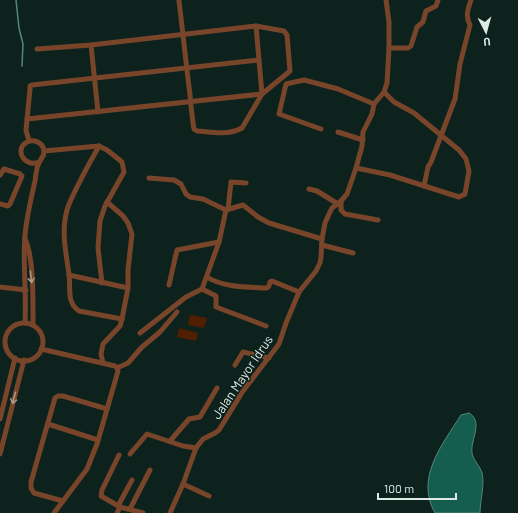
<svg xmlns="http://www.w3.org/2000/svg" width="518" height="513" viewBox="0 0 518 513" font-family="Barlow,sans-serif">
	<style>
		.green { fill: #521e00 }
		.water { fill: #155d4f; stroke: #51877c }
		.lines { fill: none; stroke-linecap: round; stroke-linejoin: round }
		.stream { stroke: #51877c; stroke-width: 1.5 }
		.minor { stroke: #78452a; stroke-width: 5 }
		.oneway { stroke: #aa9888 }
		.labels { text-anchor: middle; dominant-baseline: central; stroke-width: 3; stroke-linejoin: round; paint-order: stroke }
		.street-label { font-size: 13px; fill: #ddeae6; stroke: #0d221d }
	</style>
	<rect width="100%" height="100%" fill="#0d221d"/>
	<g class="green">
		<path d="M 190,315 L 207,318 L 204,328 L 188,325 Z"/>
		<path d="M 179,328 L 198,333 L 196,341 L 177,337 Z"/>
	</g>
	<path class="water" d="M 469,413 C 484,422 470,440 472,453 C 473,460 480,466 482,473 C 485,485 480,500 480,513 L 435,513 C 415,478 442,445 461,415 Z"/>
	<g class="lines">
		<path class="stream" d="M 16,0 L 19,28 L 23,44 L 22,66"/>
		<g class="minor">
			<path d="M 91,45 L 98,112"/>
			<path d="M 389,48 L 408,48 L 411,46 L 417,27 L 423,22 L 426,11 L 436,6 L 438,0"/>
			<path d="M 37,49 L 91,45 L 256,26 L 284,31 L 287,35 L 290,71 L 262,94 L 242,128 C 228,136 212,132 197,131 L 194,129 C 192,118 191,106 190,95 C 186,64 183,33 179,1"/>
			<path d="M 27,119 L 262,94 L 256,26"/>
			<path d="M 321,129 L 279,114 L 286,84 L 304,80 L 338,89 L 374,104"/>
			<path d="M 338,132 L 363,140"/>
			<path d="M 29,141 L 26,130 L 30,89 L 30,86 L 32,85 L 259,60"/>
			<path d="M 99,146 C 91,160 84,173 77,187 C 74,194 69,202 67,210 C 61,231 66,253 69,274 C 71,288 66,302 79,311 L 122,319"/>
			<path d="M 44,151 L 99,146 L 107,150 L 122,162 L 124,172 L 105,206 L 100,221 L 98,248 L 102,283"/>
			<path d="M 356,168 L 390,175 L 459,197 L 465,194 L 469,171 L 466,159 L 459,150 L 414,113 L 394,102 L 384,92"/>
			<path d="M 0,175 L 4,169 L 20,174 L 22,176 L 10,204 L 8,206 L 0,204"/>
			<path d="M 149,178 L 174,180 L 181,184 L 186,194 L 190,197 L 203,199 L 226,210 L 243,205 L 258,217 L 269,223 L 322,239"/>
			<path d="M 424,186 L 428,167 L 431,162 L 455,99 L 460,64 L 470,25 C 465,16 468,9 471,0"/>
			<path d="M 309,189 L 317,191 L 338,204"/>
			<path d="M 341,201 L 341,210 L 345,214 L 378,220"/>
			<path d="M 228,209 L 231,182 L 246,183"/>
			<path d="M 25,239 C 34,257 33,303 33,325"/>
			<path d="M 322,245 L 353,253"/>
			<path d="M 69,275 L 128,288"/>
			<path d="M 207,277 C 224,288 248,287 267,288 L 269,286 L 270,282 L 272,281 L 299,292"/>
			<path d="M 169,285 L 177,250 L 219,242"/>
			<path d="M 0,287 L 26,290"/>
			<path d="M 202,289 L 216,296 L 216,307 L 266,326"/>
			<path d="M 25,323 C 27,288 21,254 27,220 C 29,207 32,194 35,181 C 36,175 36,168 39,163 C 41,158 45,156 44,150 C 42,142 34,139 27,142 C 14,149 24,168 39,162"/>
			<circle cx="24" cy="342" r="19"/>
			<path d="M 140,333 L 186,297 L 202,289 L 219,242 L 226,210"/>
			<path d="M 41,349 L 115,366 L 117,368 L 118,371 L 97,444 L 87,469 L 54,513"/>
			<path d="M 103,363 L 101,354 L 103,344 L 120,326 L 122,319 L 128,288 L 128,270 L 132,234 L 128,223 L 123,216 L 107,202"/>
			<path d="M 235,365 L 243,352 L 269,358"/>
			<path d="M 117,368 L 128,363 L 142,347 L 160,332 L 177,312"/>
			<path d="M 0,419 L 15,358"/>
			<path d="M 48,424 L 98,440"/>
			<path d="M 170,441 L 189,419 L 200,417 L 217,388"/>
			<path d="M 0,454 L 24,360"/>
			<path d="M 130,454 L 147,434 L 183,446 L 196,448"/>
			<path d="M 119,455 L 102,490 L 101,496 L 120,507 L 143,513"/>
			<path d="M 183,484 L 209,496"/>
			<path d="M 63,501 L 34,493 L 31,488 L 31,482 L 55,398 L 58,396 L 63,396 L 107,409"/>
			<path d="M 118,506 L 132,480"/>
			<path d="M 130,509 L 150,470"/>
			<path d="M 117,513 L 120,507"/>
			<path d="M 170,513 L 183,484 L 196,448 L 203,439 L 215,433 L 219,430 L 243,391 L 279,344 L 286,323 L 299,292 L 316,271 L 320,263 L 321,257 L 322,239 L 325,223 L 330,212 L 332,208 L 341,201 L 347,194 L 356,168 L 362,146 L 363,132 L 372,114 L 374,104 L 384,92 L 387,83 L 389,48 L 389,22 L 386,0"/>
		</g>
	</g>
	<defs><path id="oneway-shaft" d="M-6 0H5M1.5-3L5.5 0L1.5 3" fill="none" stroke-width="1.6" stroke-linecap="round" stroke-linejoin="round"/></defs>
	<g class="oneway">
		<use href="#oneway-shaft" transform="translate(31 277) rotate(84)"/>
		<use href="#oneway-shaft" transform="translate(14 398) rotate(104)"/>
	</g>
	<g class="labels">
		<g class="street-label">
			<text transform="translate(242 377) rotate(-56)">Jalan Mayor Idrus</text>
		</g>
	</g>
	<g transform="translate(486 32) rotate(174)" stroke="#0d221d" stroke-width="3" paint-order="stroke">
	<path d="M0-3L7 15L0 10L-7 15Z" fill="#ddeae6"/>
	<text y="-6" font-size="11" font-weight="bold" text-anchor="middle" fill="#ddeae6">U</text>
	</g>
	<path d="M378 493v6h78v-6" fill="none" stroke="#ddeae6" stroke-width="2"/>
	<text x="384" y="493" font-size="12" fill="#ddeae6" stroke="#0d221d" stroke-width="3" paint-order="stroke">100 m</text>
</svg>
